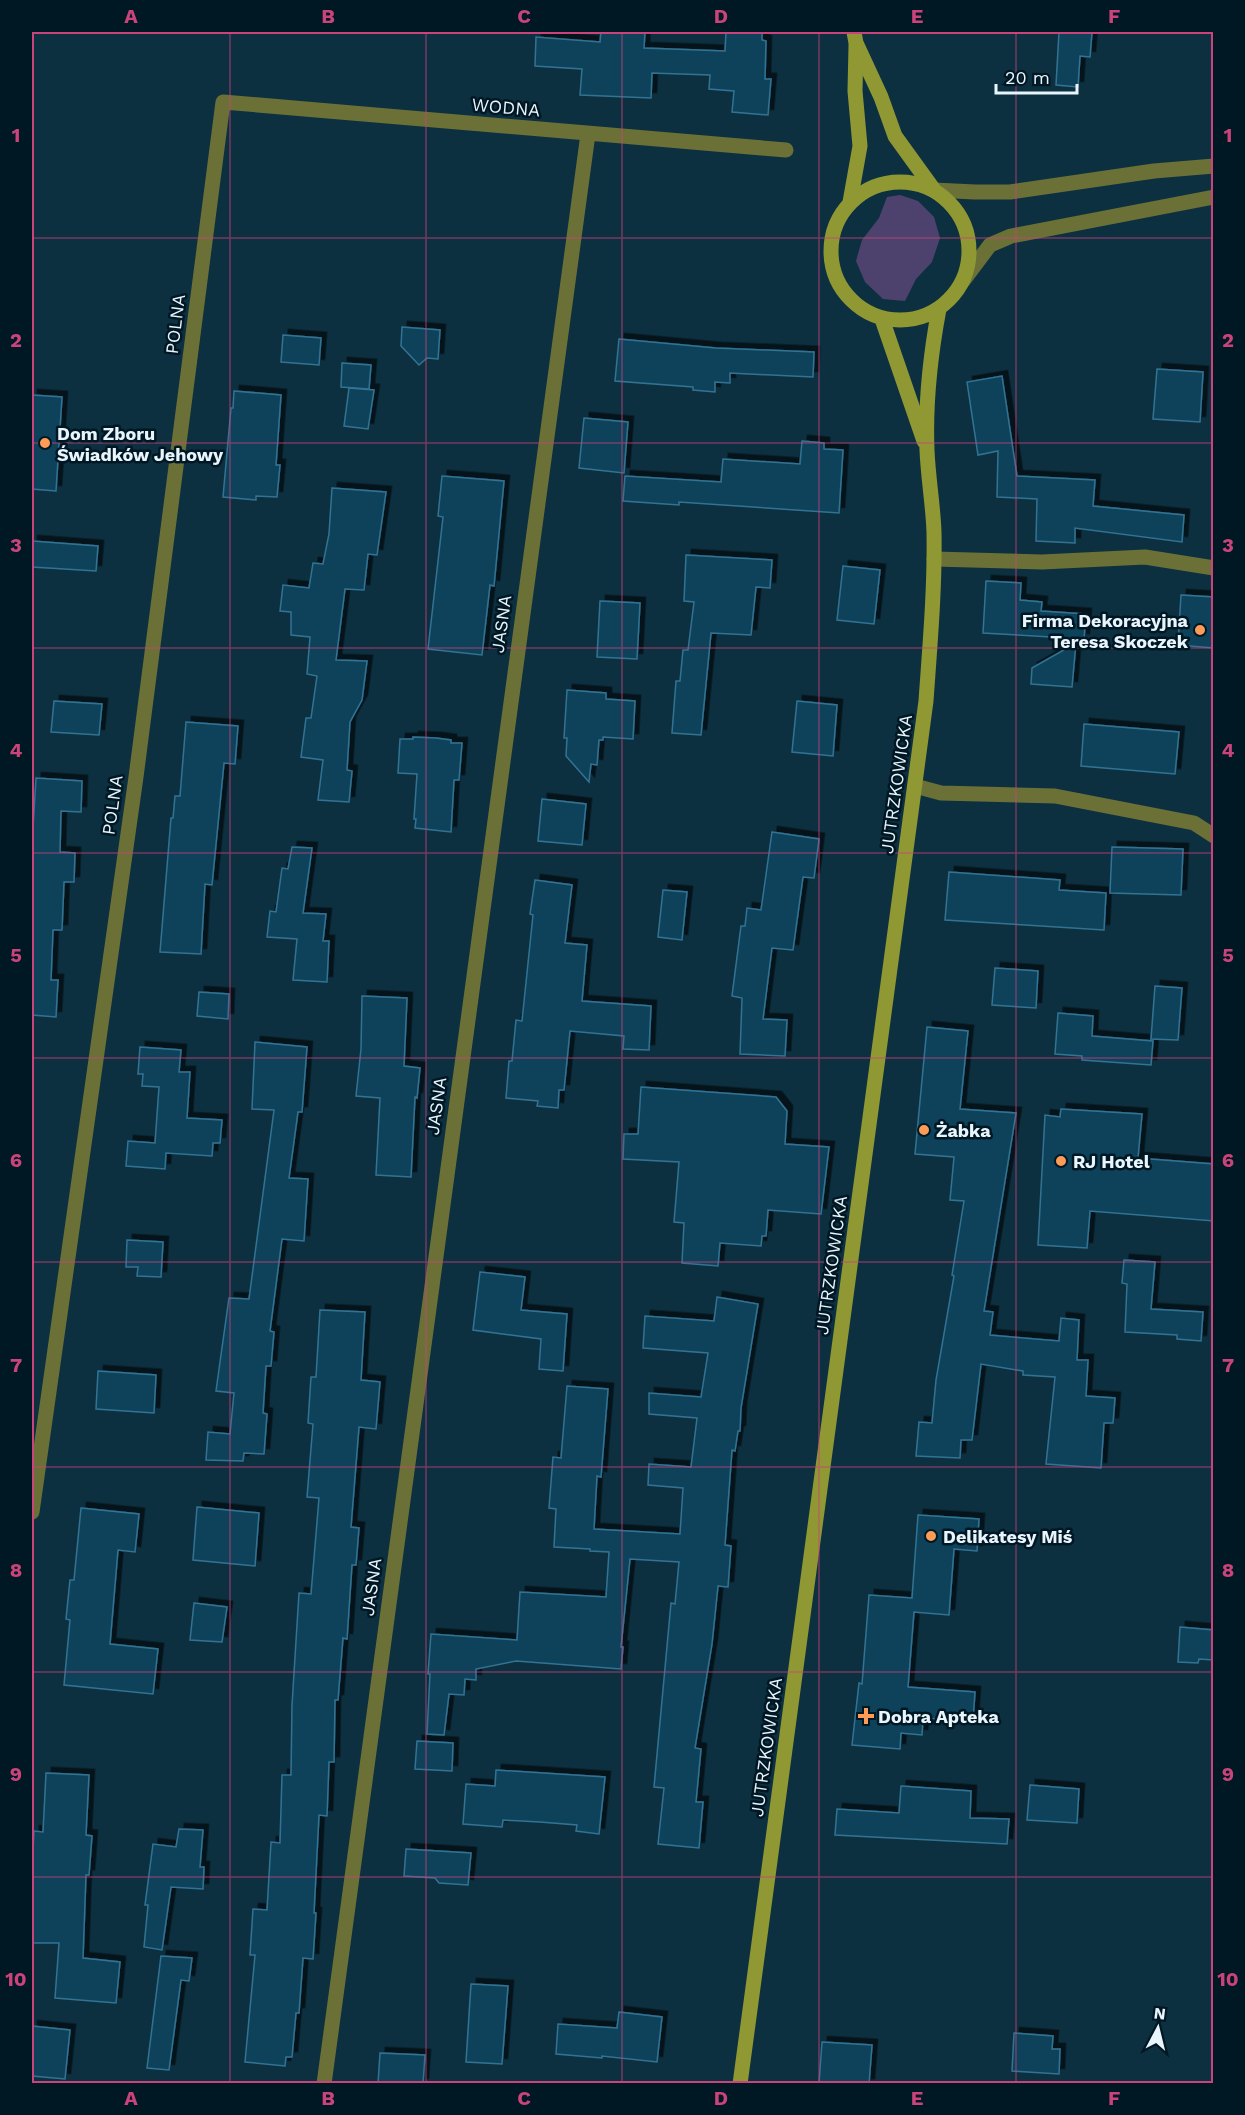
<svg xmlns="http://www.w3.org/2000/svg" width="1245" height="2115" viewBox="0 0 1245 2115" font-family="'Work Sans',sans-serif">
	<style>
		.green { fill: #4d426e }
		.building { fill: #0e425a; stroke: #337394; stroke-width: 1.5; filter: url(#shadow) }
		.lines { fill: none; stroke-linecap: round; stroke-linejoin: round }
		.minor { stroke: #6b7136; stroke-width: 15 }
		.tertiary { stroke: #6b7136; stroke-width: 15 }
		.secondary { stroke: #8f9833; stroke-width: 15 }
		.grid { fill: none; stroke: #ca447b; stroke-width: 1.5; stroke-opacity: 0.55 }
		.poi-dot { fill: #fe9c57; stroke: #001724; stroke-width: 2 }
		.labels { text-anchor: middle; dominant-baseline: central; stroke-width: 5; stroke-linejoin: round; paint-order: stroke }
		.street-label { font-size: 18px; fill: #e9f5fd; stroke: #001724 }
		.poi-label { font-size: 18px; font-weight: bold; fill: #e9f5fd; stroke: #001724; text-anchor: start }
		.neatline { fill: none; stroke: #ca447b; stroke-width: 2 }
		.grid-label { font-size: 20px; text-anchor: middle; font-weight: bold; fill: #ca447b }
	</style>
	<defs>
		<filter id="shadow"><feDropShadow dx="5.5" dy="-5.5" stdDeviation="0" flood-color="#0009"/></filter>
	</defs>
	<rect width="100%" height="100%" fill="#0d3041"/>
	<path class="green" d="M 900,195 L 918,201 L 934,217 L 940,238 L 932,262 L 916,279 L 905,301 L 883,299 L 865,282 L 856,261 L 862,240 L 879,218 L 887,197 Z"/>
	<g class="building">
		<path d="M 601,32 L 645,32 L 644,48 L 725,51 L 726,32 L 762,32 L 762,40 L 766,41 L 765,79 L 771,79 L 768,115 L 732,112 L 734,91 L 709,89 L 710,75 L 652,73 L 651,98 L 580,95 L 582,69 L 535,66 L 536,37 L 600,42 Z"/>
		<path d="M 1059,32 L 1092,32 L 1090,57 L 1080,56 L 1078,87 L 1056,85 Z"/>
		<path d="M 402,327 L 440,330 L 438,359 L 427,358 L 419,365 L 401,346 Z"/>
		<path d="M 283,335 L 321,338 L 319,365 L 281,362 Z"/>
		<path d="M 619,339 L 716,348 L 814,352 L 813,377 L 730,373 L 730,383 L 715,382 L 715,392 L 693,390 L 693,387 L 615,381 Z"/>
		<path d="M 342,363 L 371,365 L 369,389 L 341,387 Z"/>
		<path d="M 1157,369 L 1203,372 L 1200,422 L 1153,419 Z"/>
		<path d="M 1002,376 L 1017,476 L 1095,480 L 1093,506 L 1184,515 L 1182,542 L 1075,528 L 1075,543 L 1036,541 L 1037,499 L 997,497 L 998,451 L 978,455 L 967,382 Z"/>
		<path d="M 349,388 L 374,390 L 368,429 L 344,426 Z"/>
		<path d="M 234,391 L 281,395 L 276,465 L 280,465 L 277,497 L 256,496 L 256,500 L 223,497 L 231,408 L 233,408 Z"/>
		<path d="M 32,395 L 62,397 L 56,491 L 32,489 Z"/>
		<path d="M 584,418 L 628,422 L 624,473 L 579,468 Z"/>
		<path d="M 802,441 L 824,443 L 824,449 L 843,450 L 839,513 L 679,502 L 679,505 L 623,501 L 625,476 L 721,482 L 723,459 L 800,464 Z"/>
		<path d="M 442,476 L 504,481 L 494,586 L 490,585 L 482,655 L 428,649 L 443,517 L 438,516 Z"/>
		<path d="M 332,488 L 386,492 L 377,555 L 368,554 L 364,590 L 345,589 L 336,660 L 367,661 L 362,700 L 350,722 L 347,770 L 352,771 L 349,802 L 318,800 L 323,760 L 301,757 L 306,718 L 311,718 L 317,676 L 307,674 L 310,637 L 291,635 L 291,612 L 280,611 L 283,585 L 309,588 L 313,563 L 323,564 L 329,534 Z"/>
		<path d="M 32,541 L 98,546 L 96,571 L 32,567 Z"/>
		<path d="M 686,555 L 772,560 L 770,588 L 756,587 L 751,635 L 711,633 L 701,735 L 672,733 L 676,681 L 680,681 L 683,650 L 688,650 L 694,602 L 684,601 Z"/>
		<path d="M 843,566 L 880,570 L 874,624 L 837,620 Z"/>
		<path d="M 986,581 L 1021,583 L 1020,600 L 1042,602 L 1041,611 L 1086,614 L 1084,639 L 983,633 Z"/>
		<path d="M 1181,595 L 1214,597 L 1214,648 L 1178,645 Z"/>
		<path d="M 600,601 L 640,603 L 637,659 L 597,657 Z"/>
		<path d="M 1076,643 L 1072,687 L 1031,684 L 1032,668 Z"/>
		<path d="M 567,690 L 606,693 L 606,699 L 635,701 L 633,739 L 603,737 L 603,740 L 599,740 L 597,765 L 591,764 L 589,782 L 566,756 L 567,738 L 564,738 Z"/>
		<path d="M 54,701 L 102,704 L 99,735 L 51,732 Z"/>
		<path d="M 797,701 L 837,705 L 833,756 L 792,752 Z"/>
		<path d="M 186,722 L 238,726 L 235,764 L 224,763 L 212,885 L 205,884 L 201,954 L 160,952 L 171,818 L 173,818 L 175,796 L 180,796 Z"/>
		<path d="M 1084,724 L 1179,732 L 1175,774 L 1081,766 Z"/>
		<path d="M 413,737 L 436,738 L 451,740 L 451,743 L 462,743 L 459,780 L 454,780 L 451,832 L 415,828 L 416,819 L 414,819 L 417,774 L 398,773 L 400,739 L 413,739 Z"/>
		<path d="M 36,778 L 82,781 L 81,812 L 61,811 L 60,852 L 75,853 L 74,882 L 64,882 L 62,930 L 53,930 L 51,980 L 58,980 L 56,1017 L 32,1015 L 32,845 Z"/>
		<path d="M 542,799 L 586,804 L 582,845 L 538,841 Z"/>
		<path d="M 772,832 L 819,839 L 814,878 L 803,877 L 793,950 L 772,948 L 763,1019 L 787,1020 L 785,1056 L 740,1054 L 742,998 L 732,996 L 741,926 L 745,926 L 747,908 L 761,910 Z"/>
		<path d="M 292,847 L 312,848 L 303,913 L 326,914 L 323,941 L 329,941 L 327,982 L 293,980 L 297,939 L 267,937 L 270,911 L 276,912 L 282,868 L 288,869 Z"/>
		<path d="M 1112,847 L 1183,849 L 1181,895 L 1110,893 Z"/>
		<path d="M 949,872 L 1060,880 L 1059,890 L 1106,893 L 1104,930 L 945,920 Z"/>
		<path d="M 535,880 L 572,885 L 565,943 L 587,945 L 582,1001 L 651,1006 L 649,1050 L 623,1049 L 624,1036 L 570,1031 L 564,1090 L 559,1090 L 558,1108 L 537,1106 L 538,1101 L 506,1098 L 509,1061 L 512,1061 L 516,1020 L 522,1021 L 533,915 L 530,914 Z"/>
		<path d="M 663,890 L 687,892 L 682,940 L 658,937 Z"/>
		<path d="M 995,968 L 1038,971 L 1036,1008 L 992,1005 Z"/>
		<path d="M 1155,986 L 1182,988 L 1178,1040 L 1151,1039 Z"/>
		<path d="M 199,992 L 229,994 L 228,1019 L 197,1016 Z"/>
		<path d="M 362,996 L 407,998 L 404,1066 L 420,1068 L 417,1098 L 415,1097 L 411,1177 L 376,1175 L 380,1098 L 356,1096 L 361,1049 Z"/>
		<path d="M 1058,1013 L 1093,1016 L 1092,1036 L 1153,1041 L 1151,1065 L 1082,1060 L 1082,1056 L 1055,1054 Z"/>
		<path d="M 927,1027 L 968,1031 L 960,1109 L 1016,1113 L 984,1311 L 993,1312 L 990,1335 L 1059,1341 L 1061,1318 L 1079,1320 L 1077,1360 L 1088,1360 L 1086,1396 L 1115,1398 L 1113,1423 L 1104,1423 L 1101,1468 L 1046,1464 L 1055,1377 L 1023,1375 L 1023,1371 L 981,1364 L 972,1440 L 961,1440 L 960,1458 L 916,1456 L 919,1422 L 932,1423 L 936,1380 L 954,1276 L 952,1275 L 964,1201 L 950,1200 L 954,1157 L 915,1154 Z"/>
		<path d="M 255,1042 L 307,1047 L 302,1112 L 298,1112 L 289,1178 L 308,1179 L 304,1241 L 282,1239 L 270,1331 L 274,1332 L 271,1366 L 266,1366 L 263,1413 L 267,1414 L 264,1454 L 244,1453 L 243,1461 L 206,1460 L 208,1432 L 230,1434 L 234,1393 L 216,1391 L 220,1362 L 229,1298 L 249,1299 L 274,1110 L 252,1109 Z"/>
		<path d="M 140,1047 L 181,1050 L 179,1072 L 190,1072 L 187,1118 L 222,1120 L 220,1143 L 213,1143 L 212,1156 L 166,1153 L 165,1169 L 126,1166 L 128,1141 L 155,1143 L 159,1087 L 142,1086 L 143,1074 L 138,1074 Z"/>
		<path d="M 641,1087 L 776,1097 L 787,1111 L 785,1144 L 829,1147 L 821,1214 L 768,1210 L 766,1236 L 762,1236 L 761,1246 L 720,1243 L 718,1266 L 682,1263 L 684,1223 L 674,1222 L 679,1162 L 623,1159 L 624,1134 L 638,1134 Z"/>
		<path d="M 1061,1109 L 1142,1114 L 1138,1158 L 1214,1164 L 1214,1221 L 1090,1211 L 1087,1248 L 1038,1245 L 1045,1115 L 1060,1117 Z"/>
		<path d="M 127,1240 L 163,1242 L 161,1277 L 137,1276 L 138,1267 L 126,1267 Z"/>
		<path d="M 1124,1260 L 1155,1262 L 1151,1309 L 1203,1312 L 1201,1341 L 1177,1339 L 1177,1335 L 1125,1332 L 1127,1284 L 1122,1283 Z"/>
		<path d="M 480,1272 L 525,1277 L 521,1310 L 567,1314 L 563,1371 L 539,1369 L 541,1339 L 473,1330 Z"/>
		<path d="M 717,1297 L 758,1304 L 741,1408 L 740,1431 L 738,1431 L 735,1451 L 732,1450 L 725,1545 L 731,1546 L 728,1587 L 718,1586 L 712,1644 L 695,1748 L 701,1749 L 696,1802 L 703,1802 L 699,1848 L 658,1844 L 664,1788 L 654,1787 L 671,1603 L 675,1604 L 679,1562 L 630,1559 L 621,1647 L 623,1647 L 621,1669 L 516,1661 L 476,1669 L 476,1680 L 465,1679 L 464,1695 L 449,1694 L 444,1735 L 427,1734 L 430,1674 L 428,1674 L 431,1634 L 517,1640 L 520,1592 L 606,1597 L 609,1552 L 590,1551 L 590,1549 L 554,1547 L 556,1509 L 549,1508 L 553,1457 L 561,1458 L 567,1386 L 608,1389 L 601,1477 L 597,1476 L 594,1529 L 680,1534 L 683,1488 L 648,1485 L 649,1464 L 691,1467 L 697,1418 L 649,1414 L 649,1393 L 701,1397 L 708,1353 L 643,1348 L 645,1316 L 714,1321 Z"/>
		<path d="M 320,1310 L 365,1312 L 361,1380 L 380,1382 L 376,1429 L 359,1427 L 351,1527 L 359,1528 L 356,1565 L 352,1565 L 347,1639 L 343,1638 L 338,1700 L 335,1700 L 334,1762 L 329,1762 L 327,1816 L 319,1815 L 314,1913 L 316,1913 L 313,1959 L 303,1958 L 299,2013 L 296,2013 L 292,2057 L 286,2057 L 285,2066 L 245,2062 L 255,1955 L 250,1955 L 253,1909 L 267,1910 L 271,1842 L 280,1843 L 282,1775 L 291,1775 L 292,1705 L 299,1593 L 311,1594 L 319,1498 L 307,1497 L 313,1424 L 308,1423 L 311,1377 L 316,1377 Z"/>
		<path d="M 98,1371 L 156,1375 L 154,1413 L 96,1409 Z"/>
		<path d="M 197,1507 L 259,1513 L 255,1566 L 193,1560 Z"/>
		<path d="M 81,1508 L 139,1514 L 135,1552 L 118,1550 L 110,1644 L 158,1649 L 153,1694 L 64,1685 L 70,1620 L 66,1619 L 70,1580 L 74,1580 Z"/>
		<path d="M 918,1515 L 979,1519 L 977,1551 L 954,1549 L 949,1615 L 914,1612 L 908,1687 L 975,1692 L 973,1721 L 923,1718 L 922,1735 L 901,1733 L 900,1749 L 852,1745 L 859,1683 L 862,1684 L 869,1595 L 912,1598 Z"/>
		<path d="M 194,1603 L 227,1607 L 222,1642 L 190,1640 Z"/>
		<path d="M 1180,1627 L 1214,1630 L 1214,1660 L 1199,1659 L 1198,1663 L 1178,1662 Z"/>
		<path d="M 417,1741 L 453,1743 L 452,1771 L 415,1769 Z"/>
		<path d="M 496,1770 L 605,1777 L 599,1834 L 576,1831 L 577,1825 L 540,1822 L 503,1820 L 502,1827 L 463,1824 L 466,1784 L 495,1786 Z"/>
		<path d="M 46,1773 L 89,1775 L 86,1835 L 92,1836 L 89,1875 L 86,1875 L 83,1958 L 120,1962 L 116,2003 L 55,1998 L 59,1943 L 32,1943 L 32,1869 L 34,1831 L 43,1832 Z"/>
		<path d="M 1030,1785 L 1079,1789 L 1077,1823 L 1027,1820 Z"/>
		<path d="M 901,1786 L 971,1791 L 970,1818 L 1009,1819 L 1007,1844 L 835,1835 L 837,1809 L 899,1813 Z"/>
		<path d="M 179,1829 L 203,1830 L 200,1867 L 204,1867 L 203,1889 L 171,1887 L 162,1950 L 144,1947 L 148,1905 L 145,1905 L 153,1844 L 176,1847 Z"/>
		<path d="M 406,1849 L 471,1853 L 468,1885 L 439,1883 L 435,1878 L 404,1876 Z"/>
		<path d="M 161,1956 L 192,1958 L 189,1981 L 181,1980 L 169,2070 L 147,2068 Z"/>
		<path d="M 471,1984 L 508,1986 L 502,2064 L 466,2062 Z"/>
		<path d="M 619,2012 L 662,2017 L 657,2062 L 602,2056 L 602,2058 L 556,2054 L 558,2024 L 617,2028 Z"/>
		<path d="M 32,2026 L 70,2030 L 65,2079 L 32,2076 Z"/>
		<path d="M 1014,2033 L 1053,2036 L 1052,2049 L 1060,2049 L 1059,2074 L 1012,2071 Z"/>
		<path d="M 822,2042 L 872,2045 L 869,2084 L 819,2084 Z"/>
		<path d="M 380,2053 L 425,2055 L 423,2084 L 378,2084 Z"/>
	</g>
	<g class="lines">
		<g class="minor">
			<path d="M 934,559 L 1042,562 L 1145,557 L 1214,568"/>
			<path d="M 915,786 L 941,793 L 1055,796 L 1194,823 L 1214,836"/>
			<path d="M 32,1512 L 136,777 L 223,102 L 786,150"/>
			<path d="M 324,2084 L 588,134"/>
		</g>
		<g class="tertiary">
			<path d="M 934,190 L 975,192 L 1010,192 L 1154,171 L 1214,166"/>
			<path d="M 963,281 L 990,245 L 1011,236 L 1214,197"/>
		</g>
		<g class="secondary">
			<path d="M 854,32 L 856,43 L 881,97 L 895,136 L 934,190"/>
			<circle cx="900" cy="251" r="69"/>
			<path d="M 850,202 L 860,146 L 855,91 L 856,46"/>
			<path d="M 882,319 L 924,441"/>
			<path d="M 740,2084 L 926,701 C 930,644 935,588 934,532 C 933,504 928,477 927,450 C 925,400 930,357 939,309"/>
		</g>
	</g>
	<path class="grid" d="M 230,32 L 230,2084M 426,32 L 426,2084M 622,32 L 622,2084M 819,32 L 819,2084M 1016,32 L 1016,2084M 32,238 L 1214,238M 32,443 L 1214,443M 32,648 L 1214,648M 32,853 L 1214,853M 32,1058 L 1214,1058M 32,1262 L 1214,1262M 32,1467 L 1214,1467M 32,1672 L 1214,1672M 32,1877 L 1214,1877"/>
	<g class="poi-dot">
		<circle cx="45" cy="443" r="6"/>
		<circle cx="1200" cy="630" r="6"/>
		<circle cx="924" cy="1130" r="6"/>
		<circle cx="1061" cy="1161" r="6"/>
		<circle cx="931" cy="1536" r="6"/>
		<path d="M863 1707h6v6h6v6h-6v6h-6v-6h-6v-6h6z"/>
	</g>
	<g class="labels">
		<g class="street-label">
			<text transform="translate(506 107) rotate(5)">WODNA</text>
			<text transform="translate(175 324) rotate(-83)">POLNA</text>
			<text transform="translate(501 624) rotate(-82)">JASNA</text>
			<text transform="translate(896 784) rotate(-82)">JUTRZKOWICKA</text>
			<text transform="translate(112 805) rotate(-82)">POLNA</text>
			<text transform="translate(436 1106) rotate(-82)">JASNA</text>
			<text transform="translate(831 1265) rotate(-82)">JUTRZKOWICKA</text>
			<text transform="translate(371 1587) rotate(-82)">JASNA</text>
			<text transform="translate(766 1747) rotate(-82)">JUTRZKOWICKA</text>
		</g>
		<g class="poi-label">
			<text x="57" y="433">Dom Zboru<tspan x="57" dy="21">Świadków Jehowy</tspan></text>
			<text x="1188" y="620" text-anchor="end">Firma Dekoracyjna<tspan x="1188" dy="21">Teresa Skoczek</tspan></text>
			<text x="936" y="1130">Żabka</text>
			<text x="1073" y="1161">RJ Hotel</text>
			<text x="943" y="1536">Delikatesy Miś</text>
			<text x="878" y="1716">Dobra Apteka</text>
		</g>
	</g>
	<rect width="1245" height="2115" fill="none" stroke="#001724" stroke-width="66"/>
	<g transform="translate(1158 2028) rotate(7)" stroke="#001724" stroke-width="4.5" paint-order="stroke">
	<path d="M0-4.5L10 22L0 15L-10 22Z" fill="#e9f5fd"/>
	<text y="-9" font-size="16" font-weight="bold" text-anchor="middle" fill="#e9f5fd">N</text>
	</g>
	<path d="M996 84v9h81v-9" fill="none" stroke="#e9f5fd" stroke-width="3"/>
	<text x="1005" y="84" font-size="18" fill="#e9f5fd" stroke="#001724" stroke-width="4.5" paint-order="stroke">20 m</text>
	<rect x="33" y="33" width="1179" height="2049" class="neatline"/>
	<g class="grid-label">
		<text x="131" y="23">A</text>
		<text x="328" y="23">B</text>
		<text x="524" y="23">C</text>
		<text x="721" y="23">D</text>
		<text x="917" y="23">E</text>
		<text x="1114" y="23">F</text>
		<text x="16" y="142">1</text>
		<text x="1228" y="142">1</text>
		<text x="16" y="347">2</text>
		<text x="1228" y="347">2</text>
		<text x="16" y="552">3</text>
		<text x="1228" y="552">3</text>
		<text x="16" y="757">4</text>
		<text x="1228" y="757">4</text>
		<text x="16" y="962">5</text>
		<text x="1228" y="962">5</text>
		<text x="16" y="1167">6</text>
		<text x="1228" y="1167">6</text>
		<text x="16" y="1372">7</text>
		<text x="1228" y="1372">7</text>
		<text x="16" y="1577">8</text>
		<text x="1228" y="1577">8</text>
		<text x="16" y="1781">9</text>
		<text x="1228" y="1781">9</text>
		<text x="16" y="1986">10</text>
		<text x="1228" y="1986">10</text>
		<text x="131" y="2105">A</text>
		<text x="328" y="2105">B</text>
		<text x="524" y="2105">C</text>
		<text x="721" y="2105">D</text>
		<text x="917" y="2105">E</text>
		<text x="1114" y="2105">F</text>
	</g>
</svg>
